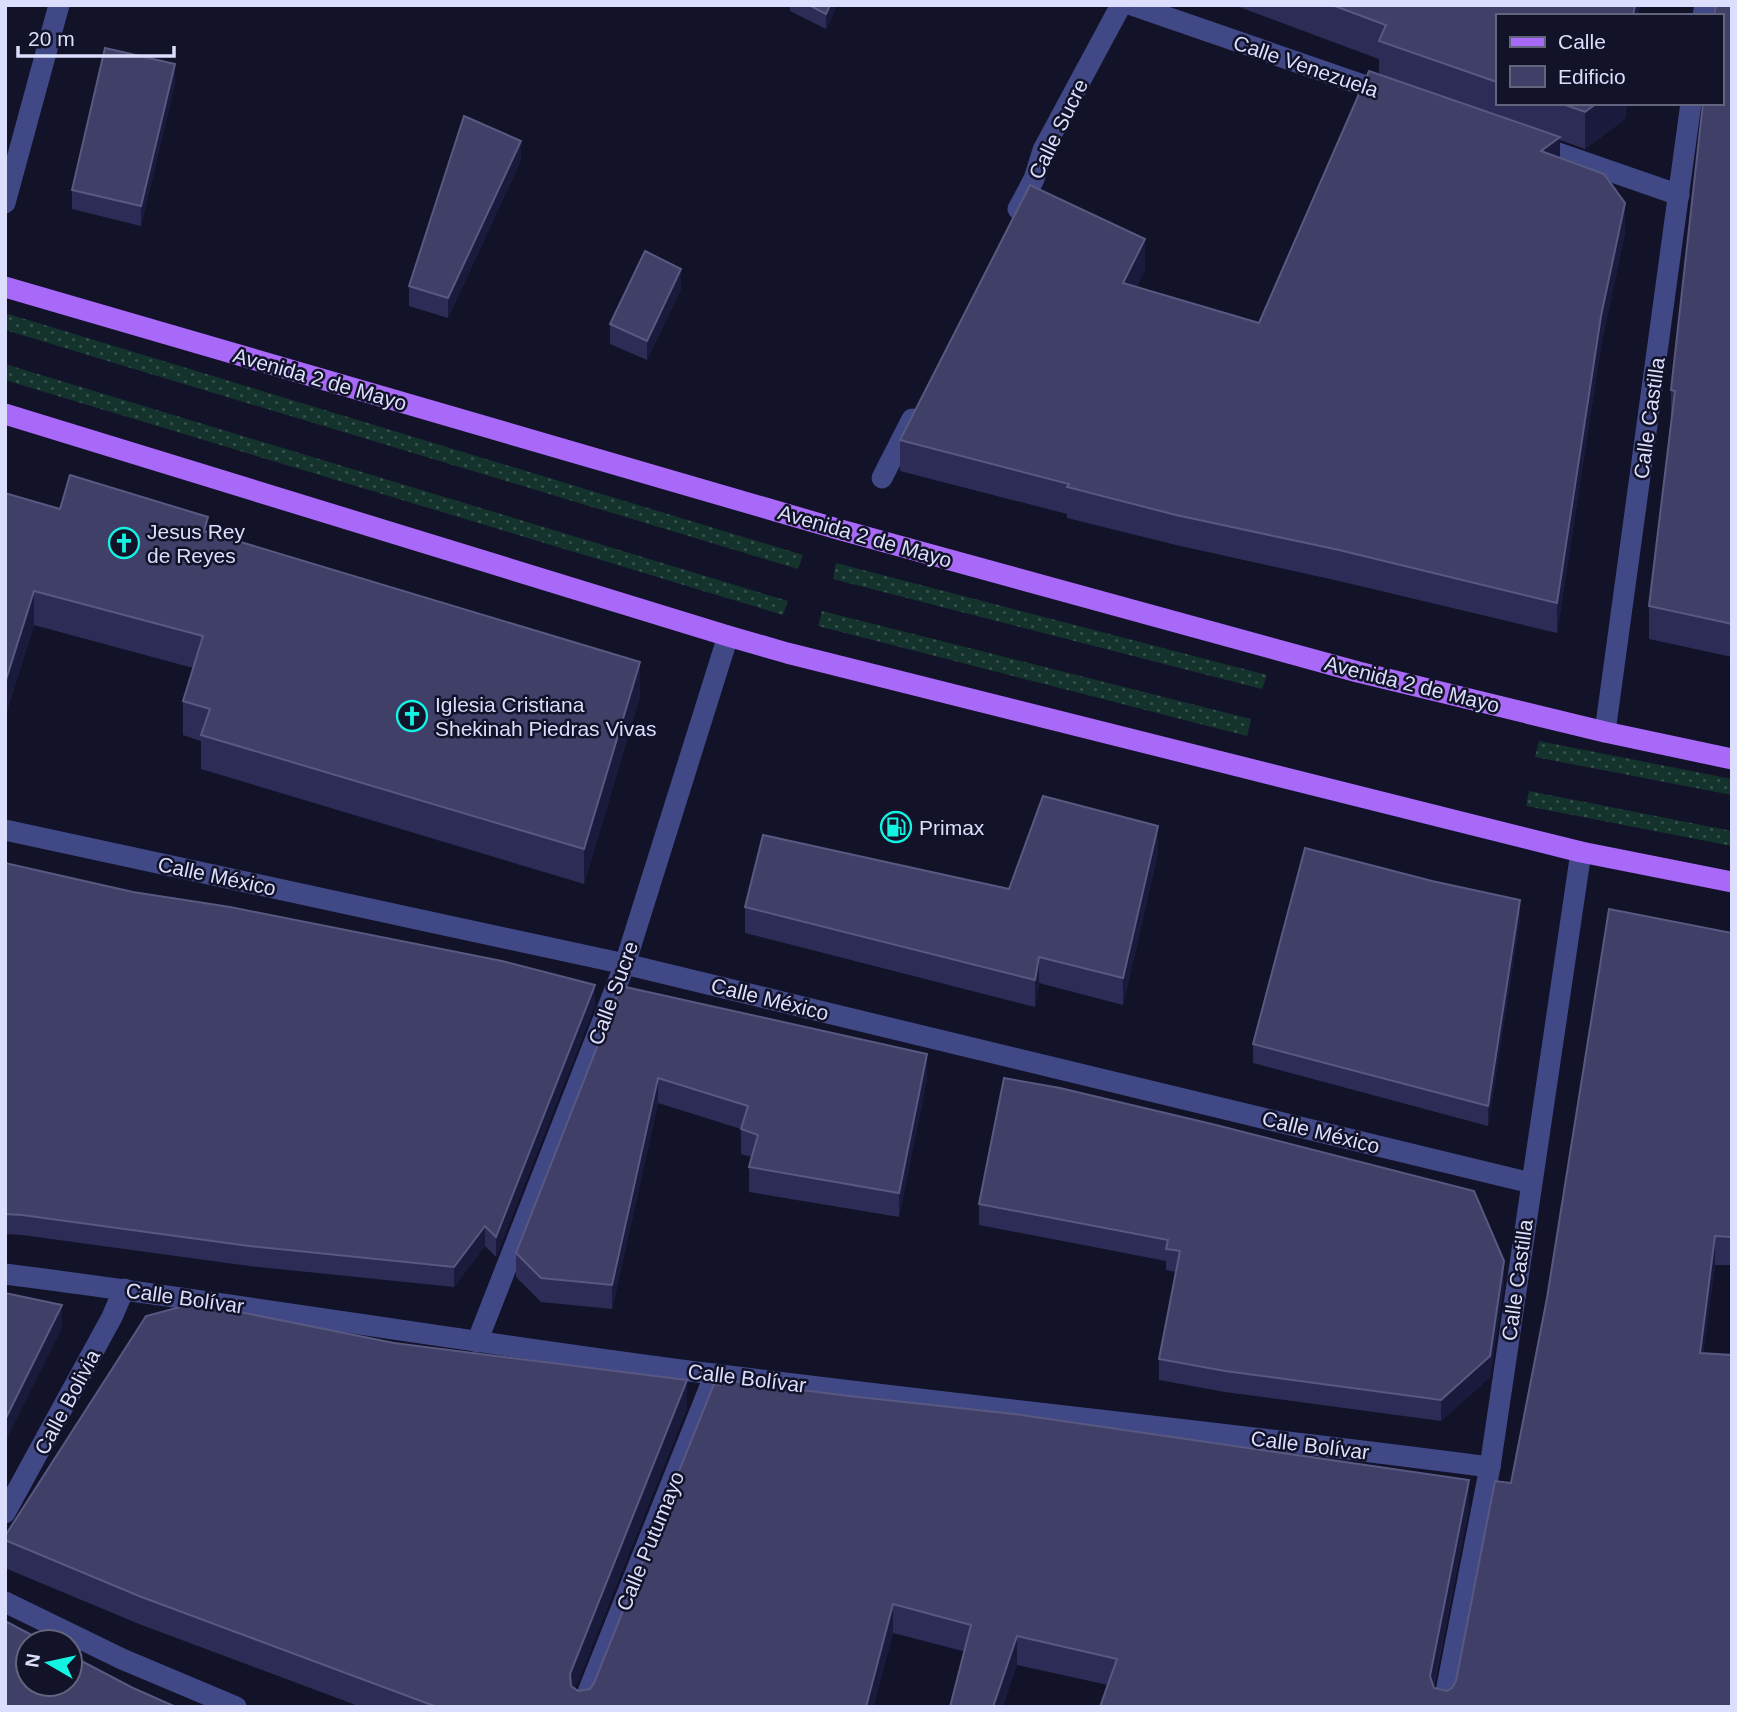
<svg xmlns="http://www.w3.org/2000/svg" width="1737" height="1712" viewBox="0 0 1737 1712" font-family="Arial,sans-serif">
	<style>
		.grass { fill: url(#grass-dots) }
		.lines { fill: none; stroke-linecap: round; stroke-linejoin: round }
		.minor { stroke: #404986; stroke-width: 21 }
		.major { stroke: #a969f8; stroke-width: 21 }
		.wall { fill: #2d2c57 }
		.shaded-wall { fill: #1a1a3d }
		.building { fill: #403f68; stroke: #585880; stroke-width: 2 }
		.labels { text-anchor: middle; dominant-baseline: central; stroke-width: 5; stroke-linejoin: round; paint-order: stroke }
		.street-label { font-size: 21px; fill: #dcdefd; stroke: #121229 }
		.poi-label { font-size: 21px; fill: #dcdefd; stroke: #121229; text-anchor: start }
	</style>
	<defs>
		<pattern id="grass-dots" width="8" height="8" patternUnits="userSpaceOnUse" patternTransform="scale(1.75)"><rect width="8" height="8" fill="#15332d"/><path d="M2 2h.1M6 6h.1" fill="none" stroke="#36504c" stroke-width="1.8" stroke-linecap="round"/></pattern>
	</defs>
	<rect width="100%" height="100%" fill="#121229"/>
	<g class="grass">
		<path d="M 5,313 L 803,555 L 798,569 L 5,330 Z"/>
		<path d="M 5,364 L 788,601 L 783,615 L 5,380 Z"/>
		<path d="M 836,563 L 1267,675 L 1262,689 L 833,579 Z"/>
		<path d="M 822,611 L 1251,719 L 1247,736 L 818,626 Z"/>
		<path d="M 1539,741 L 1732,779 L 1732,795 L 1535,757 Z"/>
		<path d="M 1529,791 L 1732,831 L 1732,846 L 1526,806 Z"/>
	</g>
	<g class="lines">
		<g class="minor">
			<path d="M 1132,5 L 1389,94"/>
			<path d="M 1703,16 L 1705,5"/>
			<path d="M 1532,144 L 1679,195"/>
			<path d="M 5,203 L 59,5"/>
			<path d="M 1018,209 L 1034,179 L 1043,150 L 1121,5"/>
			<path d="M 882,478 L 912,419"/>
			<path d="M 1605,732 L 1691,103"/>
			<path d="M 5,830 L 625,964 L 1531,1183"/>
			<path d="M 5,1274 C 242,1304 477,1344 713,1374 C 972,1407 1231,1433 1490,1467"/>
			<path d="M 477,1342 L 625,964 L 728,636"/>
			<path d="M 5,1513 L 112,1317 L 124,1289"/>
			<path d="M 5,1602 L 122,1659 L 236,1707"/>
			<path d="M 582,1707 L 715,1374"/>
			<path d="M 1443,1707 L 1490,1467 L 1581,852"/>
		</g>
		<g class="major">
			<path d="M 5,287 L 841,530 L 1358,672 L 1605,732 L 1732,759"/>
			<path d="M 5,414 L 728,636 L 787,653 L 1581,852 L 1732,882"/>
		</g>
	</g>
	<g class="wall">
		<path d="M 790,5 L 837,5 L 826,29 L 790,11 Z"/>
		<path d="M 1234,5 L 1640,5 L 1638,16 L 1497,16 L 1497,103 L 1627,103 L 1625,119 L 1585,149 L 1560,140 L 1560,157 L 1625,233 L 1601,346 L 1557,633 L 1339,581 L 1176,545 L 1067,518 L 1067,514 L 900,471 L 900,440 L 1145,270 L 1136,287 L 1259,323 L 1379,74 L 1379,59 Z"/>
		<path d="M 1732,5 L 1732,657 L 1649,639 L 1649,606 L 1671,423 L 1671,390 Z"/>
		<path d="M 175,83 L 141,226 L 72,209 L 72,190 Z"/>
		<path d="M 521,160 L 448,318 L 409,306 L 409,286 Z"/>
		<path d="M 681,289 L 647,360 L 610,344 L 610,324 Z"/>
		<path d="M 5,493 L 60,509 L 208,533 L 640,696 L 584,884 L 201,769 L 201,741 L 183,735 L 183,701 L 193,668 L 34,625 L 5,717 Z"/>
		<path d="M 1158,853 L 1123,1005 L 1039,983 L 1035,1007 L 745,933 L 745,907 L 1009,889 Z"/>
		<path d="M 5,863 L 595,1005 L 496,1257 L 485,1246 L 454,1287 L 249,1266 L 22,1235 L 5,1234 Z"/>
		<path d="M 1520,919 L 1488,1126 L 1253,1063 L 1253,1044 Z"/>
		<path d="M 1732,933 L 1732,1265 L 1715,1265 L 1703,1353 L 1732,1707 L 1108,1685 L 1017,1665 L 893,1633 L 873,1707 L 361,1707 L 139,1624 L 5,1568 L 5,1536 L 687,1408 L 575,1689 L 578,1691 L 590,1689 L 594,1683 L 714,1384 L 1469,1508 L 1434,1687 L 1434,1688 L 1447,1691 L 1452,1688 L 1456,1681 L 1511,1483 Z"/>
		<path d="M 621,986 L 927,1079 L 899,1217 L 749,1192 L 749,1167 L 752,1157 L 741,1154 L 741,1129 L 658,1103 L 612,1309 L 541,1302 L 516,1277 L 516,1253 Z"/>
		<path d="M 979,1204 L 1504,1282 L 1490,1377 L 1441,1421 L 1225,1392 L 1159,1380 L 1159,1359 L 1176,1272 L 1166,1270 L 1166,1261 L 979,1225 Z"/>
	</g>
	<g class="shaded-wall">
		<path d="M 830,5 L 837,5 L 826,29 L 826,14 Z"/>
		<path d="M 1635,5 L 1640,5 L 1638,16 L 1633,16 Z"/>
		<path d="M 175,64 L 175,83 L 141,226 L 141,206 Z"/>
		<path d="M 1597,103 L 1627,103 L 1625,119 L 1585,149 L 1585,112 Z"/>
		<path d="M 1560,137 L 1560,167 L 1541,151 Z"/>
		<path d="M 521,141 L 521,160 L 448,318 L 448,298 Z"/>
		<path d="M 1625,203 L 1625,233 L 1601,346 L 1557,633 L 1557,603 L 1601,316 Z"/>
		<path d="M 1145,239 L 1145,270 L 1123,314 L 1123,283 Z"/>
		<path d="M 681,269 L 681,289 L 647,360 L 647,341 Z"/>
		<path d="M 208,517 L 208,552 L 204,531 Z"/>
		<path d="M 34,591 L 34,625 L 5,717 L 5,683 Z"/>
		<path d="M 640,662 L 640,696 L 584,884 L 584,849 Z"/>
		<path d="M 1158,826 L 1158,853 L 1123,1005 L 1123,978 Z"/>
		<path d="M 1520,900 L 1520,919 L 1488,1126 L 1488,1106 Z"/>
		<path d="M 1039,957 L 1039,983 L 1035,1007 L 1035,980 Z"/>
		<path d="M 595,985 L 595,1005 L 496,1257 L 496,1237 Z"/>
		<path d="M 927,1054 L 927,1079 L 899,1217 L 899,1193 Z"/>
		<path d="M 658,1078 L 658,1103 L 612,1309 L 612,1285 Z"/>
		<path d="M 485,1226 L 485,1246 L 454,1287 L 454,1267 Z"/>
		<path d="M 1715,1236 L 1715,1265 L 1700,1382 L 1700,1353 Z"/>
		<path d="M 1504,1261 L 1504,1282 L 1490,1377 L 1441,1421 L 1441,1400 Z"/>
		<path d="M 62,1305 L 62,1328 L 5,1443 L 5,1420 Z"/>
		<path d="M 687,1380 L 687,1408 L 570,1702 L 570,1674 Z"/>
		<path d="M 1469,1480 L 1469,1508 L 1430,1704 L 1430,1676 Z"/>
		<path d="M 893,1604 L 893,1633 L 873,1707 L 866,1707 Z"/>
		<path d="M 1017,1636 L 1017,1665 L 1003,1707 L 993,1707 Z"/>
	</g>
	<g class="building">
		<path d="M 809,5 L 830,5 L 826,14 Z"/>
		<path d="M 1332,5 L 1635,5 L 1633,16 L 1497,16 L 1497,82 L 1379,41 L 1386,25 Z"/>
		<path d="M 1716,5 L 1732,5 L 1732,624 L 1649,606 L 1675,391 L 1671,390 L 1703,103 L 1721,103 L 1721,16 L 1714,16 Z"/>
		<path d="M 105,48 L 175,64 L 141,206 L 72,190 Z"/>
		<path d="M 1369,71 L 1560,137 L 1541,151 L 1604,174 L 1625,203 L 1601,316 L 1557,603 L 1339,550 L 1176,515 L 1067,487 L 1069,484 L 900,440 L 1030,185 L 1145,239 L 1123,283 L 1259,323 Z"/>
		<path d="M 1560,103 L 1597,103 L 1585,112 Z"/>
		<path d="M 464,116 L 521,141 L 448,298 L 409,286 Z"/>
		<path d="M 645,251 L 681,269 L 647,341 L 610,324 Z"/>
		<path d="M 70,475 L 208,517 L 204,531 L 640,662 L 584,849 L 201,735 L 210,709 L 183,701 L 203,636 L 34,591 L 5,683 L 5,493 L 60,509 Z"/>
		<path d="M 1043,796 L 1158,826 L 1123,978 L 1039,957 L 1035,980 L 745,907 L 763,835 L 1009,889 Z"/>
		<path d="M 1305,848 L 1432,881 L 1520,900 L 1488,1106 L 1253,1044 Z"/>
		<path d="M 5,863 L 133,892 L 230,907 L 502,961 L 595,985 L 496,1237 L 485,1226 L 454,1267 L 249,1246 L 22,1215 L 5,1214 Z"/>
		<path d="M 1609,909 L 1732,933 L 1732,1237 L 1715,1236 L 1700,1353 L 1732,1355 L 1732,1707 L 1100,1707 L 1117,1659 L 1017,1636 L 993,1707 L 950,1707 L 971,1625 L 893,1604 L 866,1707 L 437,1707 L 139,1596 L 5,1540 L 5,1536 L 146,1316 L 195,1303 L 394,1343 L 687,1380 L 570,1674 L 571,1686 L 578,1691 L 590,1689 L 594,1683 L 714,1384 L 720,1385 L 722,1380 L 849,1396 L 1014,1414 L 1469,1480 L 1430,1676 L 1434,1688 L 1447,1691 L 1452,1688 L 1456,1681 L 1495,1481 L 1511,1483 L 1547,1298 Z"/>
		<path d="M 621,986 L 927,1054 L 899,1193 L 749,1167 L 758,1135 L 741,1129 L 748,1106 L 658,1078 L 612,1285 L 541,1278 L 516,1253 Z"/>
		<path d="M 1004,1078 L 1060,1088 L 1216,1125 L 1474,1191 L 1504,1261 L 1490,1356 L 1441,1400 L 1225,1371 L 1159,1359 L 1180,1251 L 1166,1249 L 1168,1240 L 979,1204 Z"/>
		<path d="M 5,1293 L 62,1305 L 5,1420 Z"/>
		<path d="M 5,1621 L 45,1642 L 28,1642 L 28,1684 L 70,1684 L 70,1655 L 133,1688 L 176,1707 L 5,1707 Z"/>
	</g>
	<defs>
		<g id="church-ring" transform="scale(1.575)"><circle r="9.5" fill="#121229" stroke="#12f3e2" stroke-width="1.5"/><path d="M-1.2-6h2.4v3.5h3.3v2.4h-3.3V6h-2.4V-.1h-3.3v-2.4h3.3Z" fill="#12f3e2"/></g>
		<g id="fuel-ring" transform="scale(1.575)"><circle r="9.5" fill="#121229" stroke="#12f3e2" stroke-width="1.5"/><path d="M-5.5-6h7V0h2V4h1.3V-2.5L3-4.5l.8-.8L6-3V5H2.5V1h-1V6h-7ZM-4.2-4.7v3.2H.2V-4.7Z" fill="#12f3e2"/></g>
	</defs>
	<g fill-rule="evenodd">
		<use href="#church-ring" x="124" y="543"/>
		<use href="#church-ring" x="412" y="716"/>
		<use href="#fuel-ring" x="896" y="827"/>
	</g>
	<g class="labels">
		<g class="street-label">
			<text transform="translate(1306 66) rotate(19)">Calle Venezuela</text>
			<text transform="translate(1058 129) rotate(-64)">Calle Sucre</text>
			<text transform="translate(320 379) rotate(16)">Avenida 2 de Mayo</text>
			<text transform="translate(1649 418) rotate(-82)">Calle Castilla</text>
			<text transform="translate(865 536) rotate(16)">Avenida 2 de Mayo</text>
			<text transform="translate(1412 684) rotate(14)">Avenida 2 de Mayo</text>
			<text transform="translate(217 876) rotate(12)">Calle México</text>
			<text transform="translate(613 993) rotate(-70)">Calle Sucre</text>
			<text transform="translate(770 999) rotate(14)">Calle México</text>
			<text transform="translate(1321 1132) rotate(14)">Calle México</text>
			<text transform="translate(1517 1280) rotate(-82)">Calle Castilla</text>
			<text transform="translate(185 1298) rotate(8)">Calle Bolívar</text>
			<text transform="translate(747 1378) rotate(7)">Calle Bolívar</text>
			<text transform="translate(67 1402) rotate(-62)">Calle Bolivia</text>
			<text transform="translate(1310 1445) rotate(7)">Calle Bolívar</text>
			<text transform="translate(650 1541) rotate(-68)">Calle Putumayo</text>
		</g>
		<g class="poi-label">
			<text x="147" y="531">Jesus Rey<tspan x="147" dy="24">de Reyes</tspan></text>
			<text x="435" y="704">Iglesia Cristiana<tspan x="435" dy="24">Shekinah Piedras Vivas</tspan></text>
			<text x="919" y="827">Primax</text>
		</g>
	</g>
	<rect width="1737" height="1712" fill="none" stroke="#dcdefd" stroke-width="14"/>
	<rect x="1496" y="14" width="228" height="91" fill="#121229" stroke="#63647e" stroke-width="2"/>
	<rect x="1510" y="37" width="35" height="10" fill="#a969f8" stroke="#63647e" stroke-width="2"/>
	<text x="1558" y="49" font-size="21" fill="#dcdefd">Calle</text>
	<rect x="1510" y="66" width="35" height="21" fill="#403f68" stroke="#63647e" stroke-width="2"/>
	<text x="1558" y="84" font-size="21" fill="#dcdefd">Edificio</text>
	<g transform="translate(49 1663) rotate(279)"><circle r="33" fill="#121229" stroke="#63647e" stroke-width="2"/>
	<path d="M0-5L12 26L0 18L-12 26Z" fill="#12f3e2"/>
	<text y="-10" font-size="19" font-weight="bold" text-anchor="middle" fill="#dcdefd">N</text>
	</g>
	<path d="M18 46v10h156v-10" fill="none" stroke="#dcdefd" stroke-width="3.5"/>
	<text x="28" y="46" font-size="21" fill="#dcdefd" stroke="#121229" stroke-width="5" paint-order="stroke">20 m</text>
</svg>
